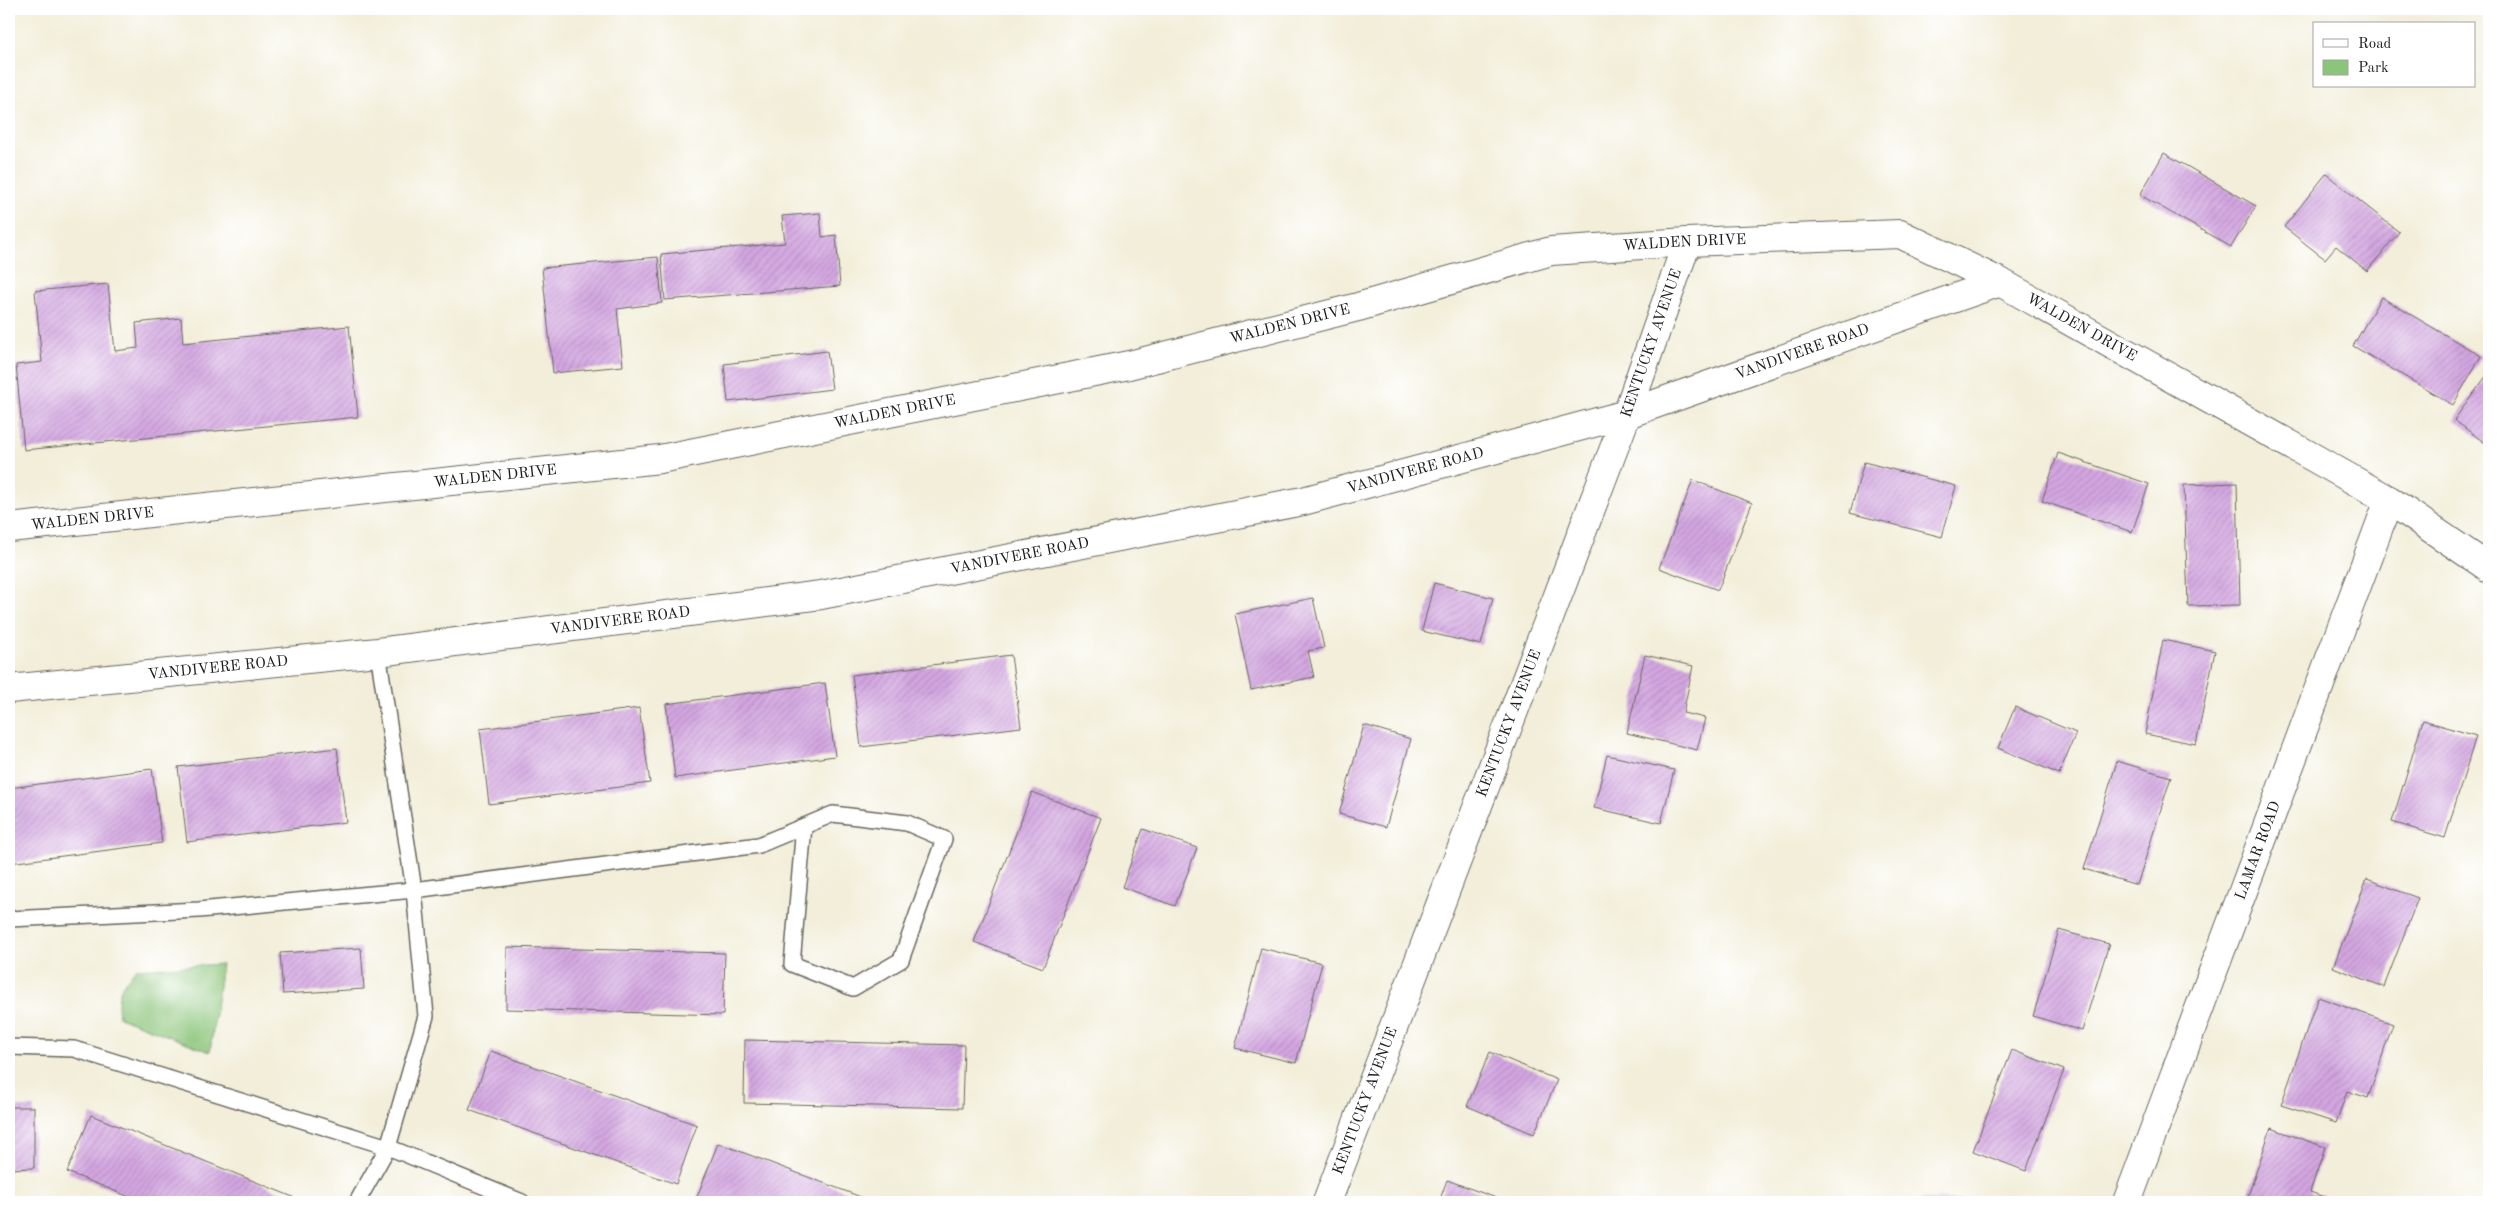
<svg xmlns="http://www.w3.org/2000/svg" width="2498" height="1211" viewBox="0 0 2498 1211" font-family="'Old Standard TT',serif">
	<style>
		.green { fill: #8cc57a; stroke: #54704b }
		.building { fill: url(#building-hatch) }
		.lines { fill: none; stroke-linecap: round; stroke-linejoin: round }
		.lane-casing { stroke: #67665e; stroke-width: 18 }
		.street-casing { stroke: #67665e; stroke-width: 30 }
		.secondary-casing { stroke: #67665e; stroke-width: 30 }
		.lane { stroke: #fff; stroke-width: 15 }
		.street { stroke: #fff; stroke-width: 28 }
		.secondary { stroke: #fff; stroke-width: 28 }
		.labels { text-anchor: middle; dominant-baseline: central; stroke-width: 4.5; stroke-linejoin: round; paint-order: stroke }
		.street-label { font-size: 15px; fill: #1c1c1c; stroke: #fff }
	</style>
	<defs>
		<pattern id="building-hatch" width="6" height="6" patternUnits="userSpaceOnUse" patternTransform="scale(1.25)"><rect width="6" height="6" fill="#d3a6e1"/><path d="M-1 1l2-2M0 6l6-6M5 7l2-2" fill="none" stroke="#b58ec0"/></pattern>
	</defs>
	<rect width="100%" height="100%" fill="#fff"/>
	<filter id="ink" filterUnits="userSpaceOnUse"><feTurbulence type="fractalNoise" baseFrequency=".02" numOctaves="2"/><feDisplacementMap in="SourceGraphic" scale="10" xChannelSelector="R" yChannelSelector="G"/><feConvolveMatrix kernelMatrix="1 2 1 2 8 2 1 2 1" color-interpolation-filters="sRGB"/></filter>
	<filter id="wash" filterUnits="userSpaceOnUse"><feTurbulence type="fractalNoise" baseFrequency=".0096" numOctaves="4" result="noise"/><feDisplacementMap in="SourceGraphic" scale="20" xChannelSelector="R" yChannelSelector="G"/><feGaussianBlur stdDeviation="1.12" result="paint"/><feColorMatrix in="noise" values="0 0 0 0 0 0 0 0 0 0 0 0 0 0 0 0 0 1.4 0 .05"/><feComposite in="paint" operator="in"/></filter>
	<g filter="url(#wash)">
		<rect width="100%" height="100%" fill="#f2eed9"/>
		<path class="green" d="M 222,964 L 210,1052 L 119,1017 C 116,993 120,987 136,969 Z"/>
		<g id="blocks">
			<g class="building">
				<path d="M 2164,153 L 2256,206 L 2231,247 L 2140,195 Z"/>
				<path d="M 2326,174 L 2399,232 L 2367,271 L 2336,246 L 2325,259 L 2284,227 Z"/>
				<path d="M 820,213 L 822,237 L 836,235 L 840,286 L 665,300 L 661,254 L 785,243 L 782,216 Z"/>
				<path d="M 658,257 L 662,303 L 617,309 L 623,366 L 553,373 L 542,268 Z"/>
				<path d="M 108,284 L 115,351 L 138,348 L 136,323 L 181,318 L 183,343 L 349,326 L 358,417 L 24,450 L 16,365 L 42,362 L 35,291 Z"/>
				<path d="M 2381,297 L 2481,356 L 2453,405 L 2353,346 Z"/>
				<path d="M 827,351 L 832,389 L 728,402 L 724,364 Z"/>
				<path d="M 2487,375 L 2489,376 L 2489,446 L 2454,420 Z"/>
				<path d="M 2058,453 L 2149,484 L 2132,532 L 2042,501 Z"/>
				<path d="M 1864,462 L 1956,486 L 1942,537 L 1850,513 Z"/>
				<path d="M 1693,480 L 1752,503 L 1718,590 L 1659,568 Z"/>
				<path d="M 2237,483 L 2240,605 L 2188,606 L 2184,485 Z"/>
				<path d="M 1434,583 L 1493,598 L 1481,645 L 1422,631 Z"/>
				<path d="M 1313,598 L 1324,648 L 1308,651 L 1314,677 L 1251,690 L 1235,614 Z"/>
				<path d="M 2163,640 L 2215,651 L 2196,744 L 2145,734 Z"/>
				<path d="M 1011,655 L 1021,727 L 861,747 L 852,675 Z"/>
				<path d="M 1645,655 L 1693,666 L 1683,713 L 1705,718 L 1697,750 L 1627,733 Z"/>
				<path d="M 825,683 L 835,756 L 675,778 L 666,704 Z"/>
				<path d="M 2015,707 L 2076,733 L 2059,774 L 1998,748 Z"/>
				<path d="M 639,708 L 650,783 L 489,804 L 480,729 Z"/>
				<path d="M 2423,720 L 2476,736 L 2445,838 L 2392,822 Z"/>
				<path d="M 1364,725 L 1411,739 L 1386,827 L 1339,814 Z"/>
				<path d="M 337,748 L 346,822 L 187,842 L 178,767 Z"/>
				<path d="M 1607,755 L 1674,770 L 1661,823 L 1594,808 Z"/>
				<path d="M 2117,761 L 2171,777 L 2137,885 L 2084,869 Z"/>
				<path d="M 152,769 L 162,843 L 9,863 L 9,788 Z"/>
				<path d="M 1032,792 L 1101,818 L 1043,968 L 974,942 Z"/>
				<path d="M 1143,829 L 1197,848 L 1175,906 L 1122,887 Z"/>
				<path d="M 2367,879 L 2418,898 L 2384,987 L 2333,967 Z"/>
				<path d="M 2059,930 L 2109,944 L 2082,1031 L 2033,1016 Z"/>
				<path d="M 507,947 L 725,953 L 723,1015 L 506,1009 Z"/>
				<path d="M 361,948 L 364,989 L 283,994 L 280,953 Z"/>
				<path d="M 1261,948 L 1322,963 L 1296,1063 L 1235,1048 Z"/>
				<path d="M 2318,997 L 2393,1024 L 2368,1098 L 2347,1091 L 2336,1123 L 2281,1105 Z"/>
				<path d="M 745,1040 L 964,1045 L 962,1108 L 744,1103 Z"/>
				<path d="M 2012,1050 L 2064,1070 L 2026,1171 L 1973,1151 Z"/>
				<path d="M 491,1051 L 697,1125 L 676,1184 L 469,1110 Z"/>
				<path d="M 1490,1052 L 1557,1080 L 1534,1134 L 1467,1106 Z"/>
				<path d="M 9,1107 L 34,1107 L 34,1168 L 9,1169 Z"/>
				<path d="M 91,1115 L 293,1197 L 291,1202 L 142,1202 L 67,1172 Z"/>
				<path d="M 2271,1128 L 2325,1147 L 2310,1192 L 2328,1198 L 2326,1202 L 2246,1202 Z"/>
				<path d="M 718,1143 L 874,1202 L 695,1202 Z"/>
				<path d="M 1447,1180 L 1507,1202 L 1439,1202 Z"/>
				<rect x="1921" y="1199" width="50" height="3"/>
			</g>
		</g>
	</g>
	<g filter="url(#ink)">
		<use href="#blocks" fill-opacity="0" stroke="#67665e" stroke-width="1"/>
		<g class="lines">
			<g class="lane-casing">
				<g id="lane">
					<path d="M 9,919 L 199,910 L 414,890 L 759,845 L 833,814 L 907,823 L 944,839 L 901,960 L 853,988 L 792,964 L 804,826"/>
					<path d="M 9,1047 L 74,1049 L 388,1147 L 522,1202"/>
					<path d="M 357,1202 L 388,1147 L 426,1016 L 414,890 L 378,652"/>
				</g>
			</g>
			<g class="street-casing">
				<g id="street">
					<path id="s1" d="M 9,689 L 378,652 L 821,595 L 1303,501 L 1627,414 L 2000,282"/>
					<path id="s2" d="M 1327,1202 L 1627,414 L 1687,242"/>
					<path id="s3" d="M 2127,1202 L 2389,500"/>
				</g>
			</g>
			<g class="secondary-casing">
				<g id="secondary">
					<path id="s4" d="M 9,528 L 660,459 L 1129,365 L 1358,307 L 1551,251 L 1687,242 L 1900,234 L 2000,282 L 2389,500 L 2489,568"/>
				</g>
			</g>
			<use href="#lane" class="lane"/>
			<use href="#street" class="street"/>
			<use href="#secondary" class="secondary"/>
		</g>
	</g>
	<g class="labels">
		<g class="street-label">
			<text stroke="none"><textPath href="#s4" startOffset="1704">WALDEN DRIVE</textPath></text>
			<text stroke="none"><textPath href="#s4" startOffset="1299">WALDEN DRIVE</textPath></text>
			<text stroke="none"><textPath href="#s4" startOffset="2124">WALDEN DRIVE</textPath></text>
			<text stroke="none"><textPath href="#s2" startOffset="918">KENTUCKY AVENUE</textPath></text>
			<text stroke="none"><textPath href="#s1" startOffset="1830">VANDIVERE ROAD</textPath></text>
			<text stroke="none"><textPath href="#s4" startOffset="894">WALDEN DRIVE</textPath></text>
			<text stroke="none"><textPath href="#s1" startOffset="1425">VANDIVERE ROAD</textPath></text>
			<text stroke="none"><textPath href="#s4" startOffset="489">WALDEN DRIVE</textPath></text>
			<text stroke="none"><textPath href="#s4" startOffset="84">WALDEN DRIVE</textPath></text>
			<text stroke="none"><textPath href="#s1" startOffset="1020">VANDIVERE ROAD</textPath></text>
			<text stroke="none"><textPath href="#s1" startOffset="615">VANDIVERE ROAD</textPath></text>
			<text stroke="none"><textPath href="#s1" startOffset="210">VANDIVERE ROAD</textPath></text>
			<text stroke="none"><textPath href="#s2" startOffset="512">KENTUCKY AVENUE</textPath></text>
			<text stroke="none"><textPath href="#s3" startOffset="375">LAMAR ROAD</textPath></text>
			<text stroke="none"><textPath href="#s2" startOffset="108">KENTUCKY AVENUE</textPath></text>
		</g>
	</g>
	<rect width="2498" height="1211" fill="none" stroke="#fff" stroke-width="30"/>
	<rect x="2313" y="22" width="162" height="65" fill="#ffffff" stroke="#a4a4a4"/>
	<rect x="2323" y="39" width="25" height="8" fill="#ffffff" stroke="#a4a4a4"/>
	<text x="2358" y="48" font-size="15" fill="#1c1c1c">Road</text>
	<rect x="2323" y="60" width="25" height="15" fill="#8cc57a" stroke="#a4a4a4"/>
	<text x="2358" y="72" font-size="15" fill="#1c1c1c">Park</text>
</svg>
